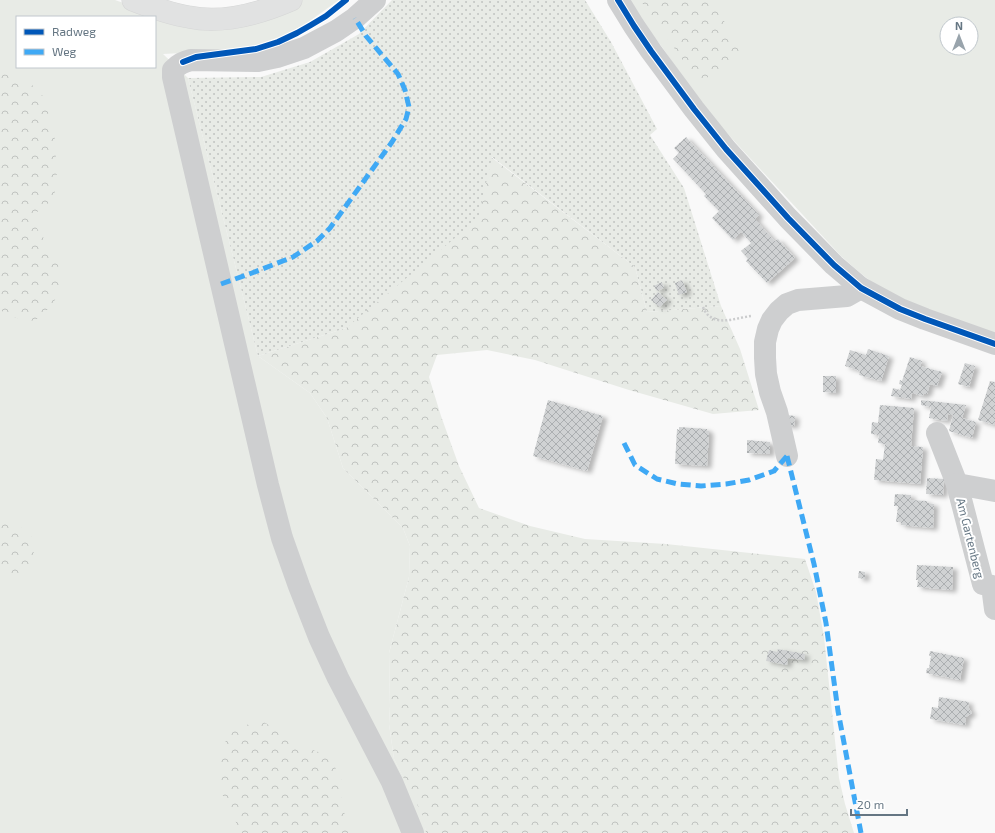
<svg xmlns="http://www.w3.org/2000/svg" width="995" height="833" viewBox="0 0 995 833" font-family="'Exo 2',sans-serif">
	<style>
		.grass { fill: #e8ebe6; fill-rule: evenodd }
		.forest { fill: url(#forest-crowns) }
		.garden { fill: url(#garden-dots) }
		.building { fill: url(#building-cross-hatch); filter: url(#shadow) }
		.lines { fill: none; stroke-linecap: round; stroke-linejoin: round }
		.highway-casing { stroke: #d5d6d6; stroke-width: 23 }
		.path { stroke: #cbcccd; stroke-width: 2.5; stroke-dasharray: 2 2; stroke-linecap: butt }
		.minor { stroke: #cecfd0; stroke-width: 22 }
		.highway { stroke: #e1e2e2; stroke-width: 22 }
		.quiet { stroke: #3fa9f5; stroke-width: 5; stroke-dasharray: 10 5; stroke-linecap: butt }
		.cycleway-casing { stroke: #fff; stroke-width: 8 }
		.cycleway { stroke: #0057b8; stroke-width: 6 }
		.labels { text-anchor: middle; dominant-baseline: central; stroke-width: 4; stroke-linejoin: round; paint-order: stroke }
		.street-label { font-size: 12px; fill: #657683; stroke: #fff }
	</style>
	<defs>
		<pattern id="forest-crowns" width="20" height="18" patternUnits="userSpaceOnUse"><rect width="20" height="18" fill="#e8ebe6"/><path d="M2 6a3 3 0 1 1 6 0M12 15a3 3 0 1 1 6 0" fill="none" stroke="#c0c3c0"/></pattern>
		<pattern id="garden-dots" width="8" height="8" patternUnits="userSpaceOnUse"><rect width="8" height="8" fill="#e8ebe6"/><path d="M2 2h.1M6 6h.1" fill="none" stroke="#c0c3c0" stroke-width="1.8" stroke-linecap="round"/></pattern>
		<pattern id="building-cross-hatch" width="8" height="8" patternUnits="userSpaceOnUse"><rect width="8" height="8" fill="#d0d2d3"/><path d="M0 0l8 8M0 8l8-8" fill="none" stroke="#acafb1"/></pattern>
		<filter id="shadow"><feDropShadow dx="4.5" dy="2.5" stdDeviation="2" flood-color="#0004"/></filter>
	</defs>
	<rect width="100%" height="100%" fill="#f9f9f9"/>
	<g class="grass">
		<path d="M 0,0 L 115,0 L 157,15 L 297,4 L 302,0 L 339,0 L 304,25 L 279,37 L 257,45 L 201,52 L 163,54 L 188,78 L 258,356 L 310,393 L 327,418 L 343,468 L 403,528 L 410,546 L 409,577 L 389,653 L 390,706 L 389,724 L 394,759 L 424,816 L 426,833 L 0,833 ZM 17,17 L 155,17 L 155,67 L 17,67 Z"/>
		<path d="M 629,0 L 995,0 L 995,336 L 929,312 L 874,284 L 858,271 L 841,256 L 736,143 L 702,105 L 662,47 L 642,21 ZM 947,24 L 971,24 L 971,48 L 947,48 Z"/>
	</g>
	<g class="forest">
		<path d="M 640,0 L 712,0 L 743,54 L 699,83 Z"/>
		<path d="M 0,73 L 19,78 L 32,85 L 43,96 L 47,107 L 50,123 L 55,139 L 57,180 L 54,197 L 50,202 L 37,212 C 36,215 34,221 35,224 C 36,229 45,239 48,244 C 61,263 66,288 50,307 C 45,312 39,320 31,321 C 27,322 9,316 5,313 C 3,312 2,311 0,309 Z"/>
		<path d="M 491,157 L 635,267 L 647,312 L 721,306 L 740,349 L 759,410 L 713,414 L 629,390 L 535,360 L 487,350 L 437,355 L 429,377 L 441,416 L 459,466 L 479,508 L 530,526 L 585,539 L 666,544 L 805,559 L 816,592 L 824,637 L 839,778 L 845,804 L 854,833 L 426,833 L 423,816 L 394,759 L 389,724 L 390,706 L 389,653 L 409,577 L 410,546 L 403,528 L 343,468 L 327,418 L 310,393 L 258,356 L 346,328 Z"/>
		<path d="M 0,517 L 15,523 L 31,535 L 35,561 L 19,573 L 0,573 Z"/>
		<path d="M 261,720 L 296,743 L 330,757 L 342,781 L 341,806 L 354,833 L 235,833 L 236,822 L 220,790 L 220,751 L 232,730 Z"/>
	</g>
	<path class="garden" d="M 392,0 L 585,0 L 611,42 L 657,129 L 650,135 L 684,188 L 721,306 L 647,312 L 635,267 L 492,157 L 478,219 L 346,328 L 258,356 L 188,78 L 261,77 L 310,62 L 359,34 Z"/>
	<g class="building">
		<path d="M 686,137 L 759,215 L 755,219 L 771,237 L 775,241 L 778,239 L 795,258 L 767,283 L 746,261 L 748,259 L 741,251 L 751,243 L 741,232 L 733,240 L 712,218 L 719,211 L 704,196 L 706,194 L 673,159 L 679,153 L 674,148 Z"/>
		<path d="M 682,280 L 687,292 L 679,295 L 675,283 Z"/>
		<path d="M 662,282 L 664,288 L 657,291 L 654,286 Z"/>
		<path d="M 658,292 L 667,300 L 660,307 L 651,300 Z"/>
		<path d="M 868,349 L 889,356 L 881,381 L 859,375 L 860,371 L 845,366 L 850,350 L 866,355 Z"/>
		<path d="M 910,357 L 922,361 L 920,366 L 942,372 L 937,386 L 930,384 L 927,394 L 924,394 L 923,396 L 912,393 L 911,399 L 891,396 L 893,388 L 900,390 L 902,385 L 899,384 L 900,380 L 902,381 Z"/>
		<path d="M 965,363 L 975,366 L 969,387 L 958,384 Z"/>
		<path d="M 823,376 L 836,376 L 836,393 L 823,392 Z"/>
		<path d="M 990,381 L 995,382 L 995,425 L 978,420 Z"/>
		<path d="M 548,400 L 603,416 L 587,471 L 533,456 Z"/>
		<path d="M 921,400 L 966,405 L 962,418 L 976,422 L 972,438 L 949,431 L 953,415 L 948,414 L 947,421 L 929,418 L 931,407 L 921,405 Z"/>
		<path d="M 880,405 L 914,408 L 911,446 L 923,447 L 920,484 L 874,480 L 876,459 L 883,460 L 885,444 L 878,443 L 879,435 L 871,434 L 872,422 L 878,423 Z"/>
		<path d="M 786,415 L 795,416 L 794,426 L 785,425 Z"/>
		<path d="M 679,427 L 707,429 L 707,431 L 709,431 L 707,466 L 675,464 L 677,429 L 679,430 Z"/>
		<path d="M 747,440 L 770,442 L 770,454 L 747,453 Z"/>
		<path d="M 927,478 L 944,479 L 943,495 L 926,494 Z"/>
		<path d="M 895,494 L 911,495 L 911,500 L 927,501 L 927,503 L 934,504 L 933,528 L 901,525 L 901,522 L 896,522 L 898,506 L 894,506 Z"/>
		<path d="M 917,565 L 953,567 L 952,590 L 917,587 L 918,580 L 916,580 Z"/>
		<path d="M 859,571 L 865,572 L 865,579 L 858,578 Z"/>
		<path d="M 778,649 L 805,654 L 804,660 L 788,658 L 787,665 L 766,661 L 769,650 L 777,652 Z"/>
		<path d="M 930,651 L 964,658 L 960,680 L 926,673 L 927,668 L 929,668 L 931,656 L 929,656 Z"/>
		<path d="M 939,697 L 969,702 L 968,707 L 972,713 L 966,717 L 965,725 L 930,719 L 932,707 L 938,708 Z"/>
	</g>
	<g class="lines">
		<g class="highway-casing">
			<path id="highway" d="M 133,0 C 151,7 170,14 189,17 C 222,24 261,13 291,0"/>
		</g>
		<path class="path" d="M 703,307 C 704,310 706,313 708,315 C 720,326 738,317 752,316"/>
		<g class="minor">
			<path d="M 375,0 L 355,18 L 336,31 L 304,48 L 277,57 L 258,61 L 191,60 C 183,62 179,64 173,70 L 173,77 L 268,485 L 282,538 L 299,586 L 319,637 L 338,678 L 392,782 L 413,833"/>
			<path d="M 618,0 L 634,26 L 651,51 L 694,109 L 726,149 L 788,218 L 834,265 L 861,288 L 900,309 L 925,319 L 995,344"/>
			<path d="M 937,433 L 957,484 L 983,584 L 992,586 L 995,609"/>
			<path d="M 787,456 L 777,412 L 770,392 L 766,374 L 765,358 L 765,342 L 768,329 L 772,320 L 779,311 L 787,304 L 798,300 L 847,296 L 861,288"/>
			<path d="M 957,484 L 995,491"/>
		</g>
		<use href="#highway" class="highway"/>
		<g class="quiet">
			<path d="M 221,284 L 252,273 L 293,257 L 317,241 L 330,228 L 392,142 L 406,119 L 409,107 L 405,90 L 398,74 L 366,36 L 355,18"/>
			<path d="M 624,443 L 635,465 L 657,479 L 678,484 L 701,486 L 726,484 L 749,480 L 774,471 L 787,456"/>
			<path d="M 787,456 L 814,564 L 826,623 L 838,711 L 861,833"/>
		</g>
		<g class="cycleway-casing">
			<g id="cycleway">
				<path d="M 618,0 L 634,26 L 651,51 L 694,109 L 726,149 L 788,218 L 834,265 L 861,288 L 900,309 L 925,319 L 995,344"/>
				<path d="M 183,62 L 196,57 L 256,49 L 278,42 L 297,33 L 311,25 L 326,16 L 346,0"/>
			</g>
		</g>
		<use href="#cycleway" class="cycleway"/>
	</g>
	<g class="labels">
		<g class="street-label">
			<text transform="translate(971 538) rotate(76)">Am Gartenberg</text>
		</g>
	</g>
	<rect x="16" y="16" width="140" height="52" fill="#ffffff" stroke="#c1c8cd"/>
	<rect x="24" y="29" width="20" height="6" fill="#0057b8" stroke="#c1c8cd"/>
	<text x="52" y="36" font-size="12" fill="#657683">Radweg</text>
	<rect x="24" y="49" width="20" height="6" fill="#3fa9f5" stroke="#c1c8cd"/>
	<text x="52" y="56" font-size="12" fill="#657683">Weg</text>
	<g transform="translate(959 36)"><circle r="19" fill="#ffffff" stroke="#c1c8cd"/>
	<path d="M0-3L7 15L0 10L-7 15Z" fill="#99a4ac"/>
	<text y="-6" font-size="11" font-weight="bold" text-anchor="middle" fill="#657683">N</text>
	</g>
	<path d="M851 809v6h56v-6" fill="none" stroke="#657683" stroke-width="2"/>
	<text x="857" y="809" font-size="12" fill="#657683" stroke="#ffffff" stroke-width="3" paint-order="stroke">20 m</text>
</svg>
